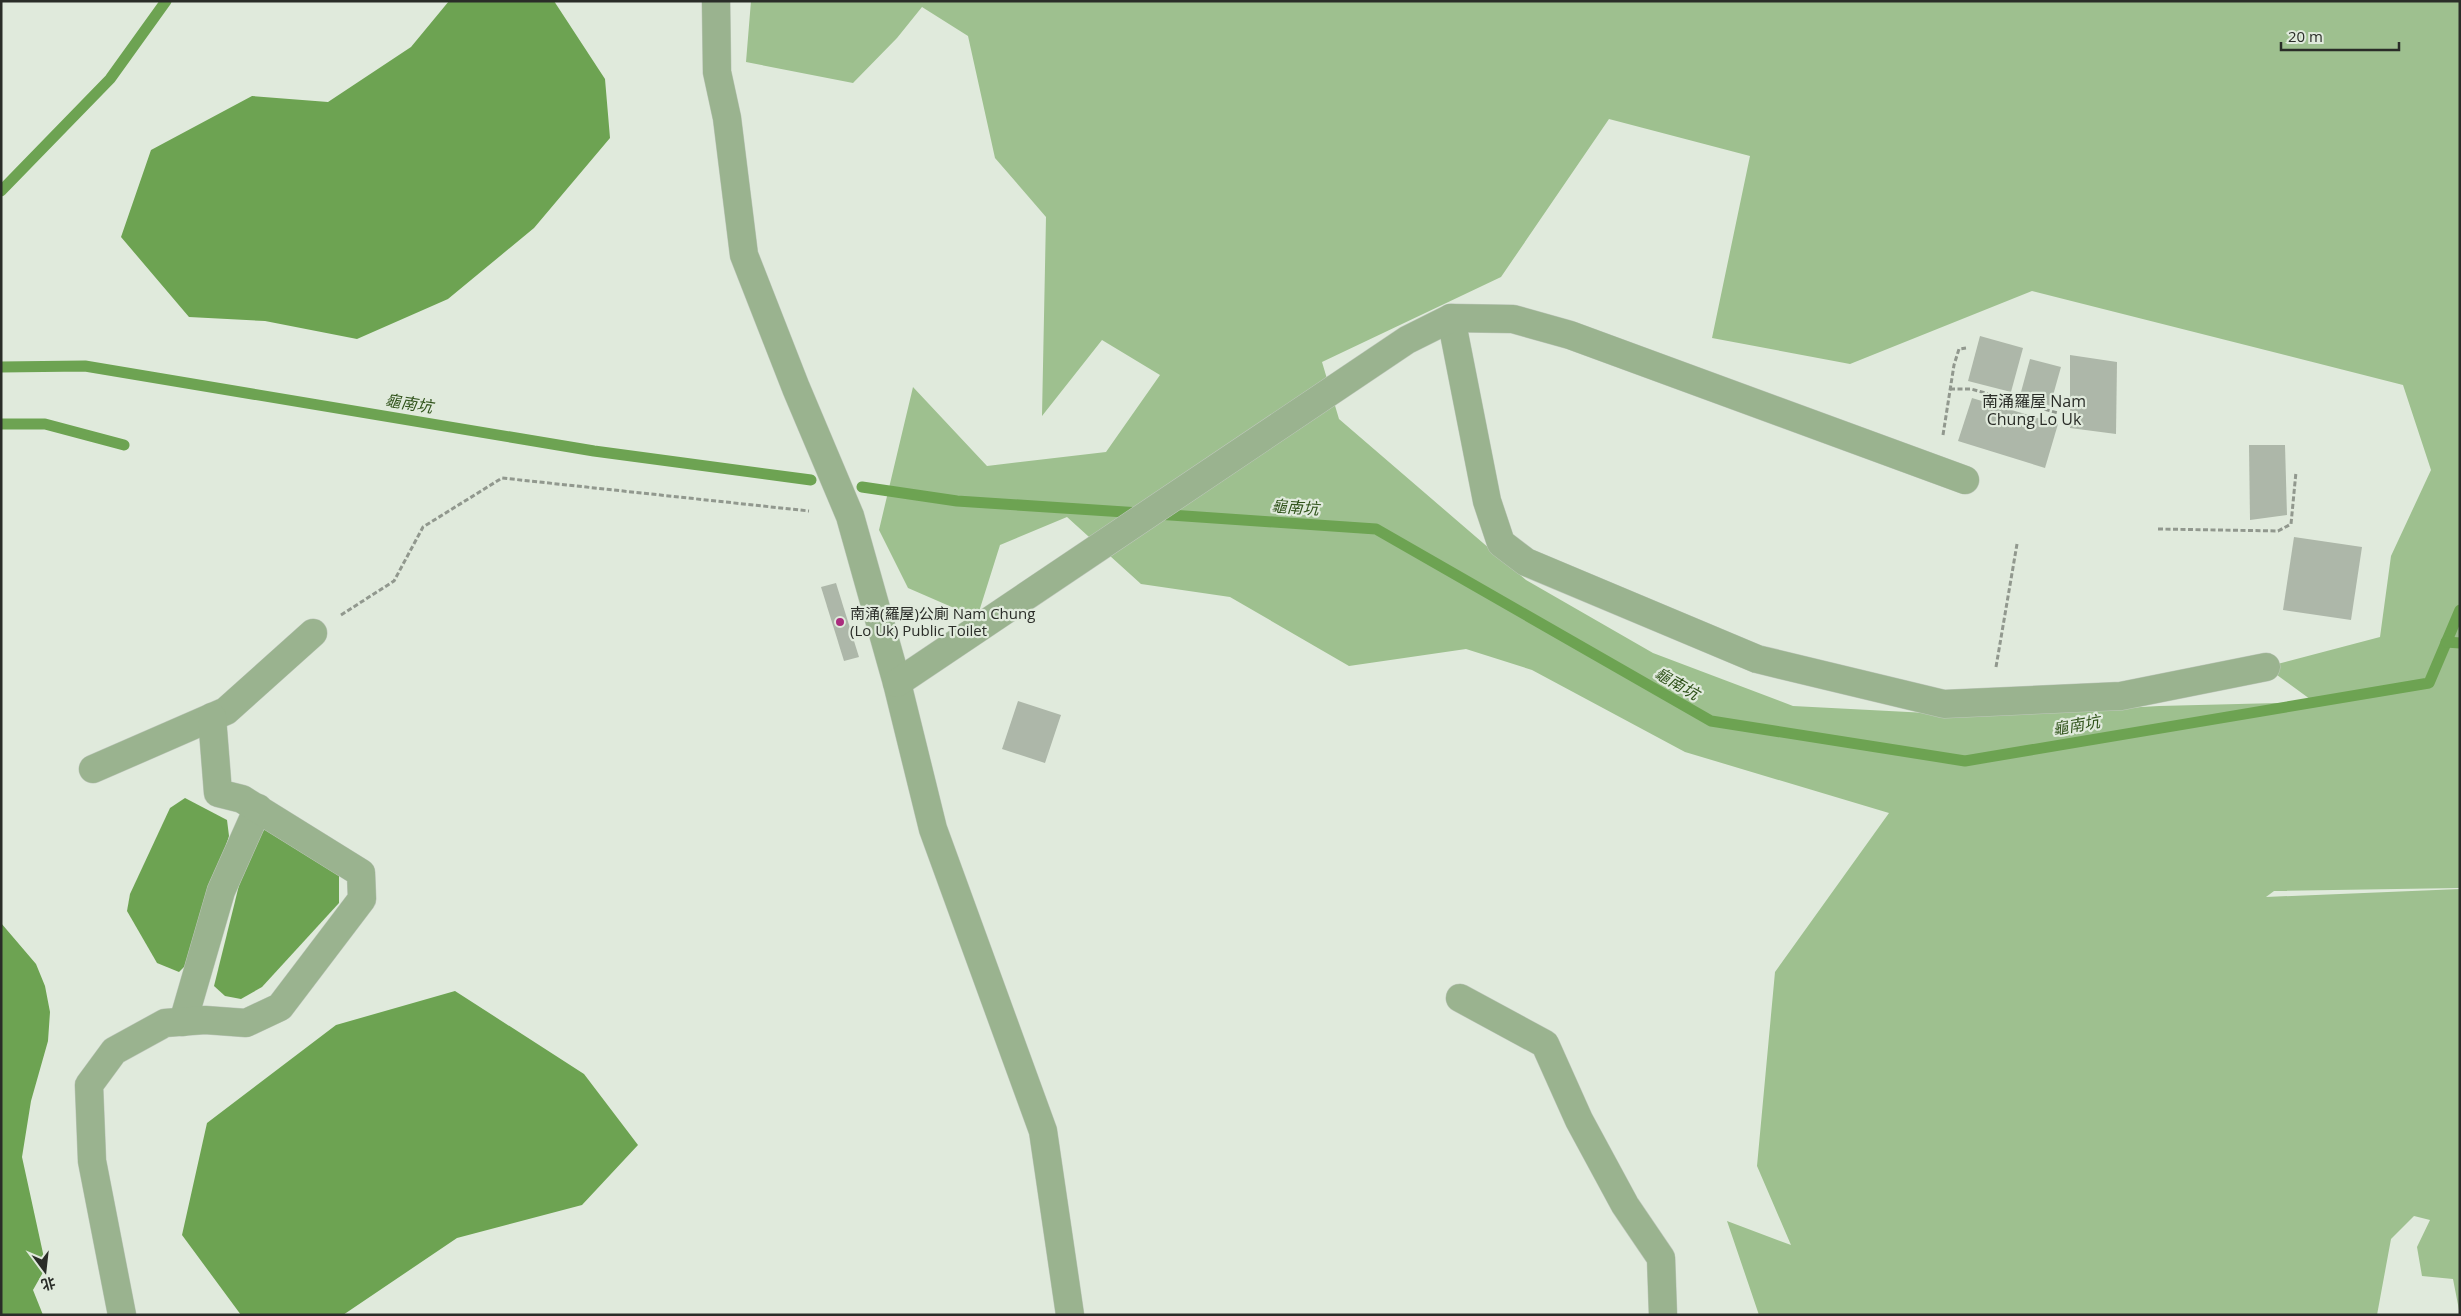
<svg xmlns="http://www.w3.org/2000/svg" width="2461" height="1316" viewBox="0 0 2461 1316" font-family="'Open Sans','Noto Sans SC',sans-serif">
	<style>
		.green { fill: #9ec08f; fill-rule: evenodd }
		.water { fill: #6da352 }
		.lines { fill: none; stroke-linecap: round; stroke-linejoin: round }
		.stream { stroke: #6da352; stroke-width: 11 }
		.building { fill: #adb7a9 }
		.minor-casing { stroke: #bfc8bc; stroke-width: 29 }
		.path { stroke: #91988e; stroke-width: 3; stroke-dasharray: 5 2.5; stroke-linecap: butt }
		.minor { stroke: #9ab38f; stroke-width: 28 }
		.poi-dot { fill: #aa2c7d; stroke: #e0eadc; stroke-width: 2 }
		.labels { text-anchor: middle; dominant-baseline: central; stroke-width: 4.5; stroke-linejoin: round; paint-order: stroke }
		.poi-label { font-size: 15px; fill: #2a2d28; stroke: #e0eadc; text-anchor: start }
		.neighbourhood-label { font-size: 16px; fill: #2a2d28; stroke: #e0eadc }
		.water-label { font-size: 16px; font-style: italic; fill: #30531b; stroke: #e0eadc }
	</style>
	<rect width="100%" height="100%" fill="#e0eadc"/>
	<path class="green" d="M 751,1 L 2460,1 L 2460,888 L 2274,891 L 2266,897 L 2460,889 L 2460,1315 L 2453,1279 L 2422,1276 L 2417,1247 L 2430,1220 L 2414,1216 L 2391,1239 L 2377,1315 L 1759,1315 L 1727,1221 L 1791,1245 L 1757,1166 L 1775,972 L 1889,813 L 1685,752 L 1532,670 L 1466,649 L 1349,666 L 1230,597 L 1141,584 L 1067,517 L 1000,545 L 977,618 L 908,588 L 879,530 L 913,387 L 987,466 L 1106,452 L 1160,375 L 1102,340 L 1042,416 L 1046,217 L 995,158 L 968,36 L 922,7 L 897,38 L 853,83 L 746,62 ZM 1609,119 L 1750,156 L 1712,338 L 1850,364 L 2032,291 L 2403,385 L 2431,470 L 2391,556 L 2380,637 L 2266,667 L 2314,702 L 2159,706 L 1985,716 L 1793,706 L 1653,653 L 1526,580 L 1339,419 L 1322,362 L 1501,277 Z"/>
	<g class="water">
		<path d="M 449,1 L 554,1 L 605,79 L 610,138 L 534,228 L 448,299 L 357,339 L 265,321 L 189,317 L 121,237 L 151,150 L 252,96 L 328,102 L 411,47 Z"/>
		<path d="M 185,798 L 227,820 L 229,836 L 189,962 L 179,972 L 157,963 L 127,911 L 130,894 L 170,808 Z"/>
		<path d="M 266,829 L 339,870 L 339,903 L 262,987 L 241,999 L 225,996 L 214,986 L 248,849 L 258,834 Z"/>
		<path d="M 1,923 L 36,964 L 45,986 L 50,1012 L 48,1041 L 31,1101 L 22,1157 L 46,1267 L 33,1290 L 43,1315 L 1,1315 Z"/>
		<path d="M 455,991 L 584,1074 L 638,1145 L 582,1205 L 457,1238 L 343,1315 L 241,1315 L 182,1235 L 207,1123 L 336,1025 Z"/>
	</g>
	<g class="lines">
		<g class="stream">
			<path d="M 1,191 L 110,79 L 166,1"/>
			<path d="M 1,367 L 85,366 L 594,451 L 811,480"/>
			<path d="M 1,424 L 45,424 L 124,445"/>
			<path d="M 862,487 L 957,501 L 1140,513"/>
			<path d="M 1156,514 L 1376,529 L 1711,721 L 1965,761 L 2429,683 L 2460,610"/>
			<path d="M 2446,642 L 2460,643"/>
		</g>
	</g>
	<g class="building">
		<path d="M 1980,336 L 2023,348 L 2011,392 L 1968,381 Z"/>
		<path d="M 2070,355 L 2117,362 L 2116,434 L 2070,428 Z"/>
		<path d="M 2030,359 L 2061,367 L 2050,406 L 2021,392 Z"/>
		<path d="M 1972,398 L 2058,424 L 2045,468 L 1958,441 Z"/>
		<path d="M 2249,445 L 2285,445 L 2287,515 L 2250,520 Z"/>
		<path d="M 2294,537 L 2362,547 L 2351,620 L 2283,610 Z"/>
		<path d="M 836,583 L 859,657 L 844,661 L 821,587 Z"/>
		<path d="M 1018,701 L 1061,715 L 1045,763 L 1002,749 Z"/>
	</g>
	<g class="lines">
		<g class="minor-casing">
			<g id="minor">
				<path d="M 716,1 L 717,72 L 727,118 L 744,255 L 796,388 L 850,516 L 897,683 L 933,829 L 1043,1131 L 1070,1315"/>
				<path d="M 1451,318 L 1487,501 L 1501,543 L 1526,562 L 1757,659 L 1944,704 L 2121,696 L 2266,667"/>
				<path d="M 897,683 L 1407,340 L 1451,318 L 1513,319 L 1570,335 L 1965,480"/>
				<path d="M 93,769 L 226,711 L 313,633"/>
				<path d="M 1460,998 L 1545,1044 L 1579,1120 L 1625,1205 L 1661,1258 L 1663,1315"/>
				<path d="M 183,1022 L 221,891 L 258,808"/>
				<path d="M 122,1315 L 92,1161 L 89,1085 L 114,1051 L 165,1023 L 205,1020 L 246,1023 L 280,1007 L 362,899 L 361,873 L 242,799 L 218,793 L 212,717"/>
			</g>
		</g>
		<g class="path">
			<path d="M 1950,389 L 1971,389 L 2058,413"/>
			<path d="M 1943,435 L 1954,365 L 1959,349 L 1966,348"/>
			<path d="M 2158,529 L 2278,531 L 2291,524 L 2296,472"/>
			<path d="M 341,615 L 394,581 L 423,527 L 502,478 L 809,511"/>
			<path d="M 1996,667 L 2017,544"/>
		</g>
		<use href="#minor" class="minor"/>
	</g>
	<circle class="poi-dot" cx="840" cy="622" r="5"/>
	<g class="labels">
		<g class="poi-label">
			<text x="850" y="613">南涌(羅屋)公廁 Nam Chung<tspan x="850" dy="17">(Lo Uk) Public Toilet</tspan></text>
		</g>
		<g class="neighbourhood-label">
			<text x="2034" y="401">南涌羅屋 Nam<tspan x="2034" dy="18">Chung Lo Uk</tspan></text>
		</g>
		<g class="water-label">
			<text transform="translate(409 403) rotate(9)">龜南坑</text>
			<text transform="translate(1295 507) rotate(4)">龜南坑</text>
			<text transform="translate(1677 683) rotate(30)">龜南坑</text>
			<text transform="translate(2076 725) rotate(-10)">龜南坑</text>
		</g>
	</g>
	<rect width="2461" height="1316" fill="none" stroke="#2a2d28" stroke-width="5"/>
	<g transform="translate(45 1271) rotate(165)" stroke="#e0eadc" stroke-width="4" paint-order="stroke">
	<path d="M0-4L9 19L0 12L-9 19Z" fill="#2a2d28"/>
	<text y="-8" font-size="14" font-weight="bold" text-anchor="middle" fill="#2a2d28">北</text>
	</g>
	<path d="M2281 42v8h118v-8" fill="none" stroke="#2a2d28" stroke-width="2.5"/>
	<text x="2288" y="42" font-size="15" fill="#2a2d28" stroke="#e0eadc" stroke-width="4" paint-order="stroke">20 m</text>
</svg>
